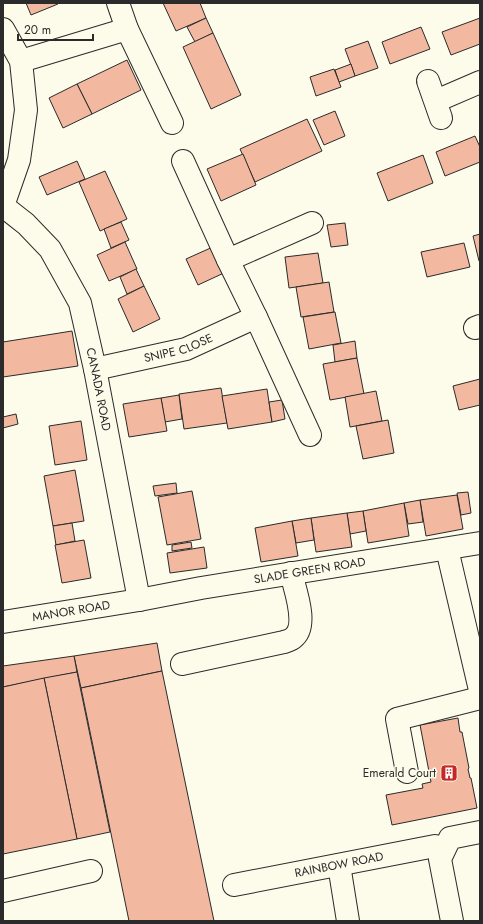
<svg xmlns="http://www.w3.org/2000/svg" width="483" height="924" viewBox="0 0 483 924" font-family="Jost,sans-serif">
	<style>
		.building { fill: #f2b8a0; stroke: #2b2b2b }
		.lines { fill: none; stroke-linecap: round; stroke-linejoin: round }
		.minor-casing { stroke: #2b2b2b; stroke-width: 24 }
		.minor { stroke: #fdfbea; stroke-width: 22 }
		.labels { text-anchor: middle; dominant-baseline: central; stroke-width: 3; stroke-linejoin: round; paint-order: stroke }
		.street-label { font-size: 12px; fill: #2b2b2b; stroke: #fdfbea }
		.poi-label { font-size: 12px; fill: #2b2b2b; stroke: #fdfbea; text-anchor: end }
	</style>
	<rect width="100%" height="100%" fill="#fdfbea"/>
	<g class="building">
		<path d="M 26,3 L 57,3 L 58,4 L 31,15 Z"/>
		<path d="M 163,3 L 200,3 L 206,18 L 176,31 Z"/>
		<path d="M 206,18 L 213,33 L 195,42 L 187,27 Z"/>
		<path d="M 480,18 L 480,44 L 451,55 L 442,32 Z"/>
		<path d="M 421,27 L 430,49 L 390,64 L 382,42 Z"/>
		<path d="M 213,33 L 241,95 L 211,109 L 183,47 Z"/>
		<path d="M 368,41 L 378,68 L 355,76 L 345,49 Z"/>
		<path d="M 127,60 L 141,90 L 92,114 L 77,84 Z"/>
		<path d="M 351,64 L 355,76 L 339,82 L 335,70 Z"/>
		<path d="M 334,69 L 341,87 L 316,96 L 310,77 Z"/>
		<path d="M 77,84 L 92,114 L 63,128 L 49,98 Z"/>
		<path d="M 335,111 L 345,136 L 324,145 L 313,120 Z"/>
		<path d="M 307,119 L 322,151 L 255,182 L 240,149 Z"/>
		<path d="M 475,136 L 480,147 L 480,162 L 445,176 L 436,152 Z"/>
		<path d="M 243,154 L 256,185 L 221,201 L 207,169 Z"/>
		<path d="M 423,155 L 433,183 L 388,201 L 377,173 Z"/>
		<path d="M 77,161 L 85,179 L 47,195 L 39,177 Z"/>
		<path d="M 105,171 L 127,219 L 100,231 L 79,182 Z"/>
		<path d="M 121,222 L 129,240 L 111,248 L 104,229 Z"/>
		<path d="M 345,223 L 348,245 L 331,247 L 327,225 Z"/>
		<path d="M 480,234 L 480,261 L 479,261 L 473,236 Z"/>
		<path d="M 125,242 L 137,269 L 109,281 L 97,255 Z"/>
		<path d="M 464,243 L 470,267 L 427,277 L 421,252 Z"/>
		<path d="M 215,246 L 226,272 L 198,285 L 186,259 Z"/>
		<path d="M 318,253 L 323,283 L 289,288 L 285,257 Z"/>
		<path d="M 136,269 L 144,286 L 127,294 L 120,277 Z"/>
		<path d="M 329,282 L 334,312 L 301,317 L 296,287 Z"/>
		<path d="M 144,286 L 160,319 L 133,332 L 118,299 Z"/>
		<path d="M 335,312 L 341,343 L 309,349 L 303,317 Z"/>
		<path d="M 72,331 L 78,366 L 3,377 L 3,342 Z"/>
		<path d="M 355,341 L 357,358 L 335,362 L 333,345 Z"/>
		<path d="M 357,358 L 364,394 L 330,400 L 323,364 Z"/>
		<path d="M 480,379 L 480,405 L 459,410 L 453,386 Z"/>
		<path d="M 221,388 L 227,423 L 184,429 L 179,394 Z"/>
		<path d="M 267,389 L 272,422 L 228,429 L 222,396 Z"/>
		<path d="M 376,391 L 382,421 L 350,427 L 345,397 Z"/>
		<path d="M 179,395 L 182,419 L 165,422 L 161,398 Z"/>
		<path d="M 161,398 L 167,431 L 129,437 L 123,404 Z"/>
		<path d="M 282,400 L 285,419 L 272,422 L 269,402 Z"/>
		<path d="M 16,414 L 18,424 L 3,428 L 3,417 Z"/>
		<path d="M 388,420 L 394,453 L 363,459 L 356,426 Z"/>
		<path d="M 81,421 L 87,460 L 55,465 L 49,426 Z"/>
		<path d="M 75,470 L 84,521 L 53,526 L 44,476 Z"/>
		<path d="M 176,483 L 177,493 L 155,496 L 153,486 Z"/>
		<path d="M 192,491 L 201,539 L 167,545 L 158,497 Z"/>
		<path d="M 468,492 L 471,513 L 461,515 L 457,493 Z"/>
		<path d="M 457,495 L 463,529 L 426,536 L 420,500 Z"/>
		<path d="M 420,500 L 423,522 L 408,524 L 404,503 Z"/>
		<path d="M 404,503 L 409,536 L 368,543 L 363,511 Z"/>
		<path d="M 363,511 L 366,531 L 350,534 L 347,513 Z"/>
		<path d="M 347,513 L 352,547 L 316,552 L 311,518 Z"/>
		<path d="M 311,518 L 314,540 L 296,543 L 292,521 Z"/>
		<path d="M 292,521 L 298,556 L 261,562 L 255,528 Z"/>
		<path d="M 72,523 L 75,541 L 56,545 L 53,526 Z"/>
		<path d="M 84,540 L 91,578 L 62,583 L 55,545 Z"/>
		<path d="M 191,542 L 192,548 L 172,551 L 172,545 Z"/>
		<path d="M 204,547 L 207,568 L 170,573 L 167,553 Z"/>
		<path d="M 157,643 L 162,671 L 81,688 L 74,656 Z"/>
		<path d="M 74,656 L 77,672 L 3,687 L 3,666 Z"/>
		<path d="M 162,671 L 214,921 L 129,921 L 81,688 Z"/>
		<path d="M 77,672 L 110,832 L 77,839 L 44,678 Z"/>
		<path d="M 44,678 L 77,839 L 3,854 L 3,687 Z"/>
		<path d="M 458,718 L 460,732 L 462,732 L 469,768 L 468,769 L 470,778 L 471,778 L 477,808 L 392,825 L 386,795 L 423,788 L 422,784 L 431,782 L 420,725 Z"/>
	</g>
	<g class="lines">
		<g class="minor-casing">
			<g id="minor">
				<path d="M 118,3 L 127,29 L 172,123"/>
				<path d="M 3,29 L 21,61 L 26,110 L 19,160 L 3,206"/>
				<path d="M 21,61 L 127,29"/>
				<path d="M 428,81 L 441,118"/>
				<path d="M 436,101 L 480,82"/>
				<path d="M 183,161 L 228,260 L 256,317"/>
				<path id="s1" d="M 3,206 L 26,224 L 50,249 L 80,303 L 95,369 L 139,600"/>
				<path d="M 228,260 L 312,223"/>
				<path d="M 475,328 L 480,326"/>
				<path id="s2" d="M 95,369 L 186,349 L 256,317 L 310,435"/>
				<path d="M 447,549 L 480,690"/>
				<path id="s3" d="M 3,622 L 139,600 L 201,588 L 480,543"/>
				<path d="M 182,664 L 284,642 C 287,641 291,640 293,638 C 309,626 295,590 291,573"/>
				<path d="M 407,772 L 397,719 L 480,698"/>
				<path d="M 339,865 L 348,921"/>
				<path id="s4" d="M 234,885 L 435,846 L 444,849"/>
				<path d="M 3,891 L 91,871"/>
				<path d="M 452,921 L 440,859 L 450,838 L 480,832"/>
			</g>
		</g>
		<use href="#minor" class="minor"/>
	</g>
	<defs>
		<g id="building-square" transform="scale(0.9)"><rect x="-9" y="-9" width="18" height="18" rx="4" fill="#c62828" stroke="#fdfbea"/><path d="M-4-6H4V6H1V3H-1V6H-4ZM-2.5-4.3h1.7v1.8h-1.7ZM.8-4.3h1.7v1.8H.8ZM-2.5-1h1.7V.8h-1.7ZM.8-1h1.7V.8H.8Z" fill="#fff"/></g>
	</defs>
	<g fill-rule="evenodd">
		<use href="#building-square" x="449" y="773"/>
	</g>
	<g class="labels">
		<g class="street-label">
			<text stroke="none"><textPath href="#s2" startOffset="86">SNIPE CLOSE</textPath></text>
			<text stroke="none"><textPath href="#s1" startOffset="214">CANADA ROAD</textPath></text>
			<text stroke="none"><textPath href="#s3" startOffset="311">SLADE GREEN ROAD</textPath></text>
			<text stroke="none"><textPath href="#s3" startOffset="69">MANOR ROAD</textPath></text>
			<text stroke="none"><textPath href="#s4" startOffset="107">RAINBOW ROAD</textPath></text>
		</g>
		<g class="poi-label">
			<text x="436" y="773">Emerald Court</text>
		</g>
	</g>
	<rect width="483" height="924" fill="none" stroke="#2b2b2b" stroke-width="8"/>
	<path d="M18 34v6h75v-6" fill="none" stroke="#2b2b2b" stroke-width="2"/>
	<text x="24" y="34" font-size="12" fill="#2b2b2b" stroke="#fdfbea" stroke-width="3" paint-order="stroke">20 m</text>
</svg>
